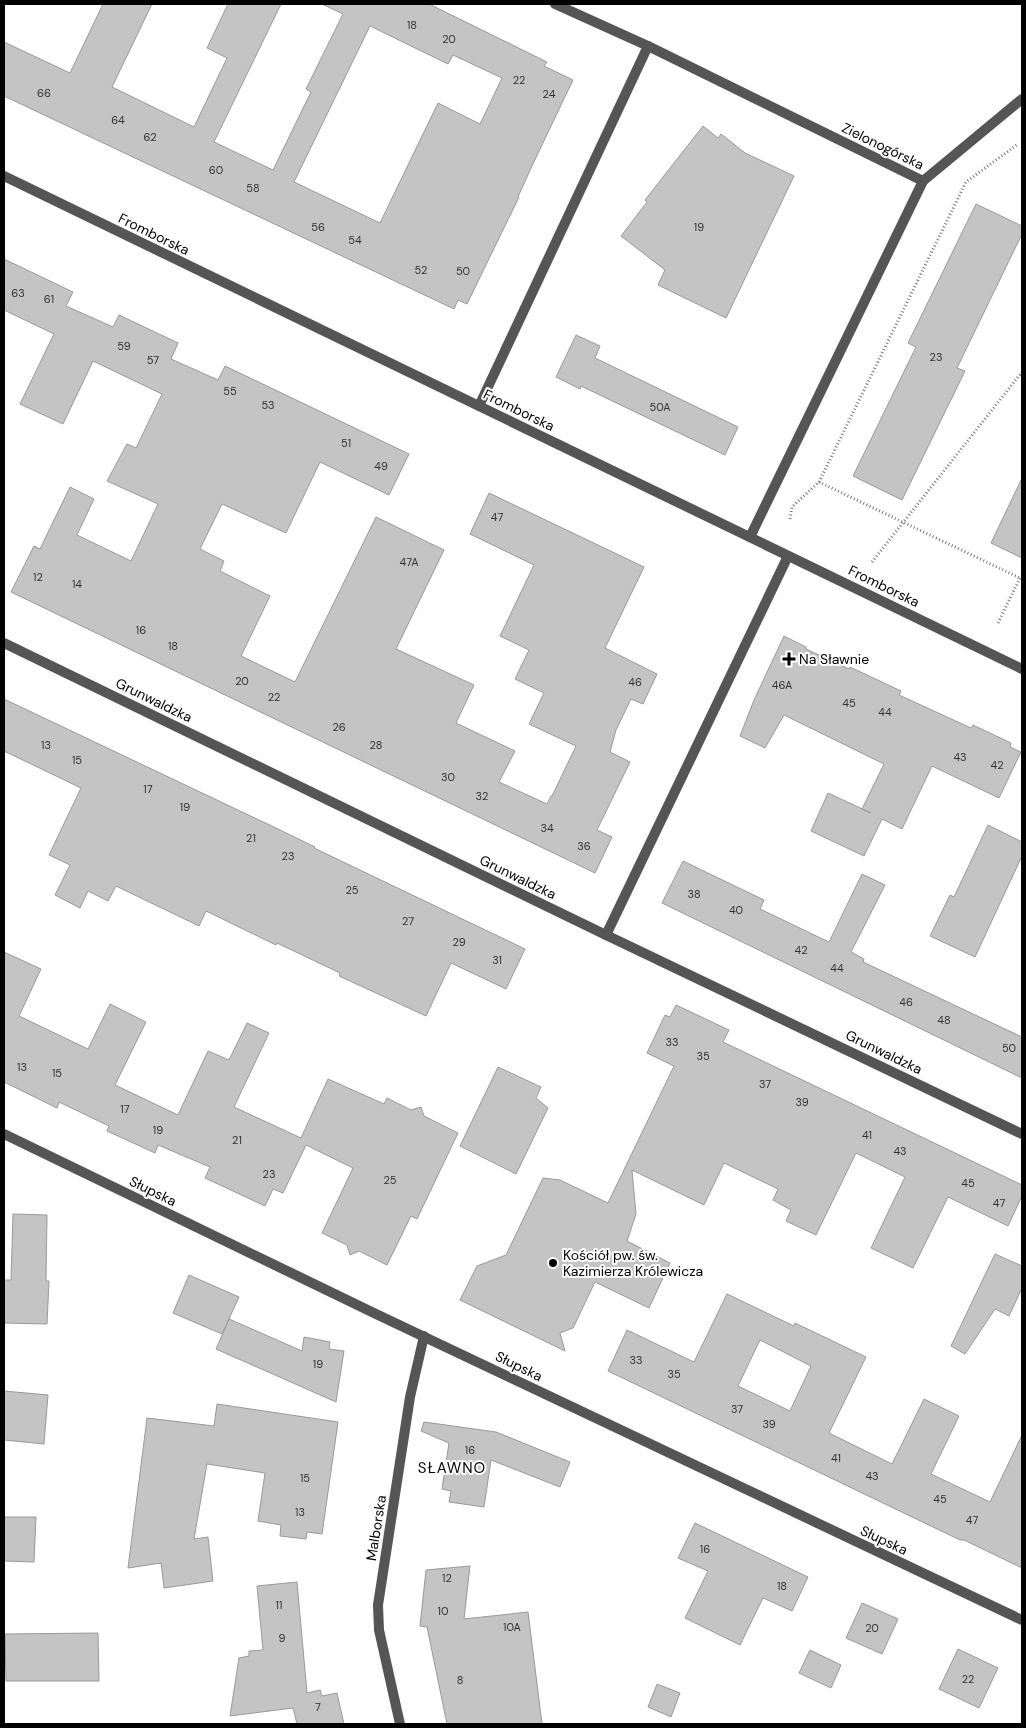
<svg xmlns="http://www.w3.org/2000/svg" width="1026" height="1728" viewBox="0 0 1026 1728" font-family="'DM Sans',sans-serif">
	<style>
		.building { fill: #c4c4c4; stroke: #999; fill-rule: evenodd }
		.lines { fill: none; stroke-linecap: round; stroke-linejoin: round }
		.path { stroke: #777; stroke-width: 3; stroke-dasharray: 1 2.5; stroke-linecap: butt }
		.service { stroke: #555; stroke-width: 10 }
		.minor { stroke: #555; stroke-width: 10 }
		.poi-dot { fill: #000; stroke: #fff; stroke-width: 2 }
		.labels { text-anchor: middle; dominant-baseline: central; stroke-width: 4; stroke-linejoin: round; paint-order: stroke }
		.number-label { font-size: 11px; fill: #313131 }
		.street-label { font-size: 14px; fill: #000; stroke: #fff }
		.poi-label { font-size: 14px; fill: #000; stroke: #fff; text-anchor: start }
		.neighbourhood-label { font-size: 15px; letter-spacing: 1px; fill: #000; stroke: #fff }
	</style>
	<rect width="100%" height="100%" fill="#fff"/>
	<g class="building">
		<path d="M 103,4 L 152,4 L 112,87 L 194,127 L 227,58 L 207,48 L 228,4 L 281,4 L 214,142 L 273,170 L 311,92 L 306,89 L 343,14 L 322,4 L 429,4 L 547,62 L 544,66 L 573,80 L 531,168 L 518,197 L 519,197 L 467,304 L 458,300 L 454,309 L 4,96 L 4,42 L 70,73 ZM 370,26 L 448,64 L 453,55 L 502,78 L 480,124 L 438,103 L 380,223 L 294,182 Z"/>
		<path d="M 703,126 L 718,138 L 721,134 L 745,153 L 794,176 L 726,318 L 658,285 L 665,270 L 621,236 L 647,202 L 645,200 Z"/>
		<path d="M 976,204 L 1022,226 L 1022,234 L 957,368 L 965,371 L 902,500 L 853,476 L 916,347 L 908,343 Z"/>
		<path d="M 4,259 L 73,292 L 66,306 L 113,327 L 119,315 L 178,343 L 171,359 L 218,380 L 225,366 L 409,454 L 389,495 L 320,462 L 286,533 L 222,504 L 200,549 L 224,561 L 220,571 L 270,596 L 241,656 L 295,682 L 376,517 L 444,550 L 396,649 L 474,685 L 456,723 L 515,751 L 499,782 L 547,804 L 551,796 L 552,796 L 576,746 L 529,724 L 544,693 L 515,679 L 529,650 L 500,636 L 534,565 L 470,534 L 489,493 L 644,567 L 605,648 L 657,674 L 643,704 L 631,699 L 616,730 L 610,752 L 630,762 L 597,830 L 612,837 L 595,873 L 11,592 L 34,546 L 40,549 L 70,487 L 94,499 L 77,535 L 131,561 L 158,504 L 107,481 L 127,444 L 136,448 L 162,394 L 93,361 L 63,424 L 20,404 L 54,334 L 4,310 Z"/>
		<path d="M 576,335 L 600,346 L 595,358 L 738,427 L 725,455 L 581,386 L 580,389 L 556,377 Z"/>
		<path d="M 1022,478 L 1022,558 L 991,543 Z"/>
		<path d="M 784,636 L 806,647 L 806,649 L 849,669 L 850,667 L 901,691 L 899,695 L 971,728 L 973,725 L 1011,743 L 1010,747 L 1021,752 L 999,798 L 932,766 L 902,829 L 882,819 L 864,856 L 811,831 L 828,793 L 871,813 L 862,809 L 884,764 L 784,715 L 765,748 L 740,736 L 754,700 Z"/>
		<path d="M 4,699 L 278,829 L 315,847 L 314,848 L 525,949 L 506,989 L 451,963 L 426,1016 L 339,976 L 340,973 L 277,943 L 276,945 L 206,911 L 199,926 L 116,886 L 108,901 L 88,891 L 80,908 L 55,895 L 70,865 L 49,855 L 81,788 L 4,751 Z"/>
		<path d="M 988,825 L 1022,842 L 1022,856 L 975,957 L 930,936 L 950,895 L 954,897 Z"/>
		<path d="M 683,861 L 764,900 L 760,909 L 829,942 L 862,874 L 885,885 L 851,952 L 864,959 L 863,962 L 1022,1037 L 1022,1078 L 662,903 Z"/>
		<path d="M 4,952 L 41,969 L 19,1016 L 88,1049 L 110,1004 L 146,1022 L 115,1085 L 178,1115 L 208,1051 L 229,1060 L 247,1023 L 269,1033 L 234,1107 L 301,1138 L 328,1079 L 384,1104 L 387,1098 L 411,1110 L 421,1107 L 424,1116 L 458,1133 L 417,1219 L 411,1216 L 387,1265 L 359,1251 L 350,1255 L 347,1245 L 322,1233 L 353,1168 L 306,1145 L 283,1193 L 273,1189 L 265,1206 L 205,1178 L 210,1167 L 158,1145 L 155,1153 L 107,1131 L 109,1126 L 59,1102 L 57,1108 L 4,1082 Z"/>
		<path d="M 676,1005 L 729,1030 L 723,1042 L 1022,1185 L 1022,1196 L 1008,1226 L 948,1197 L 913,1268 L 871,1248 L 905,1177 L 856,1153 L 816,1235 L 786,1221 L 791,1210 L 773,1200 L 778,1189 L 724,1163 L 704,1205 L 632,1170 L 636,1214 L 627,1241 L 670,1263 L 649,1308 L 595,1282 L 573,1328 L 560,1333 L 565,1351 L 460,1300 L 477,1266 L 506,1255 L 543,1178 L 560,1180 L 608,1203 L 674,1066 L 647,1053 L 665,1015 L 670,1017 Z"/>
		<path d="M 498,1067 L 541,1087 L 536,1098 L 548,1108 L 516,1174 L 460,1146 Z"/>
		<path d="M 13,1214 L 47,1215 L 46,1281 L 49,1281 L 47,1324 L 4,1323 L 4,1280 L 11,1280 Z"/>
		<path d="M 995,1254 L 1022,1266 L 1022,1288 L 1009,1316 L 995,1309 L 965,1354 L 951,1346 Z"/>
		<path d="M 189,1275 L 239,1297 L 222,1334 L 173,1313 Z"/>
		<path d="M 727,1294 L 794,1326 L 795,1323 L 866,1357 L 829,1433 L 892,1464 L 924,1399 L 959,1416 L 931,1474 L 990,1502 L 1022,1435 L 1022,1568 L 964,1540 L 960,1540 L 608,1371 L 627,1330 L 694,1362 ZM 760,1340 L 811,1366 L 790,1411 L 738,1386 Z"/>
		<path d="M 229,1319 L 302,1351 L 304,1337 L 330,1342 L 329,1349 L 344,1351 L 336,1402 L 216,1349 Z"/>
		<path d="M 4,1391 L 48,1395 L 44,1444 L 4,1440 Z"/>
		<path d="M 217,1404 L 338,1422 L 322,1534 L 307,1532 L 306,1539 L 280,1536 L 281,1525 L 258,1521 L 265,1473 L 207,1464 L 194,1539 L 208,1537 L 213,1581 L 164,1588 L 161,1563 L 128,1568 L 147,1418 L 214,1426 Z"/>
		<path d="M 424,1422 L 496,1432 L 570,1462 L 560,1487 L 491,1460 L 484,1507 L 449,1502 L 451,1491 L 442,1489 L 449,1443 L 421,1431 Z"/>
		<path d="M 4,1517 L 36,1517 L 34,1562 L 4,1561 Z"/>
		<path d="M 695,1523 L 808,1577 L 792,1611 L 763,1598 L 740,1645 L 685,1618 L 708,1571 L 678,1558 Z"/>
		<path d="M 470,1566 L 464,1619 L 528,1612 L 542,1724 L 447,1724 L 427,1627 L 420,1626 L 426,1570 Z"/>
		<path d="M 297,1582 L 307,1693 L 320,1690 L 322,1696 L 337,1693 L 344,1724 L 297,1724 L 293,1708 L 230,1716 L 239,1658 L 249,1656 L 249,1651 L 263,1650 L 257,1586 Z"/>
		<path d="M 862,1603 L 898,1619 L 882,1654 L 846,1638 Z"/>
		<path d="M 98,1633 L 99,1681 L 6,1681 L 5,1634 Z"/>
		<path d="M 958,1649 L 998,1668 L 979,1708 L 939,1689 Z"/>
		<path d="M 810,1650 L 841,1665 L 831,1688 L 799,1673 Z"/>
		<path d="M 657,1684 L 680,1693 L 671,1717 L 648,1707 Z"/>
	</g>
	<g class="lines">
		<g class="path">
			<path d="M 819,482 L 966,182 L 1018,144"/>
			<path d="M 790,519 L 792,507 L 819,482 L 1022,579"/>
			<path d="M 872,562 L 1022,372"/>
			<path d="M 998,623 L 1020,578"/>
		</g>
		<path class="service" d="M 923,181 L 1022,99"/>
		<g class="minor">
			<path d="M 555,4 L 648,46 L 923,181 L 750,537"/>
			<path d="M 4,176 L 1022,669"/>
			<path d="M 479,406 L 648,46"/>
			<path d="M 4,643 L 606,935 L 1022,1134"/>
			<path d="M 606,935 L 788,556"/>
			<path d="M 4,1134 L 376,1314 L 1022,1620"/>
			<path d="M 400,1724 L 379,1630 L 378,1605 L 410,1397 L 424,1336"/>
		</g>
	</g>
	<g class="poi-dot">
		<path d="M786.5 651.5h5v5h5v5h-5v5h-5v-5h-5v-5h5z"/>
		<circle cx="553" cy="1263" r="5"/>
	</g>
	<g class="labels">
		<g class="number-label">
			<text x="412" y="25">18</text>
			<text x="449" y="39">20</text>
			<text x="519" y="80">22</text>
			<text x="44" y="93">66</text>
			<text x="549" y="94">24</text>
			<text x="118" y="120">64</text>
			<text x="150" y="137">62</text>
			<text x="216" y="170">60</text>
			<text x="253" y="188">58</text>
			<text x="318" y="227">56</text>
			<text x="699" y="227">19</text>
			<text x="355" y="240">54</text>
			<text x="421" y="270">52</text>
			<text x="463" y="271">50</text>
			<text x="18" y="293">63</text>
			<text x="49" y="299">61</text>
			<text x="124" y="346">59</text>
			<text x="936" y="357">23</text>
			<text x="153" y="360">57</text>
			<text x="230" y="391">55</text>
			<text x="268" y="405">53</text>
			<text x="660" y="407">50A</text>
			<text x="346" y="443">51</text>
			<text x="381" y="466">49</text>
			<text x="497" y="517">47</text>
			<text x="409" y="562">47A</text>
			<text x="38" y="577">12</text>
			<text x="77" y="584">14</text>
			<text x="141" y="630">16</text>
			<text x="173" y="646">18</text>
			<text x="242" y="681">20</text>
			<text x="635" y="682">46</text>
			<text x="782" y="685">46A</text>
			<text x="274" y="697">22</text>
			<text x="849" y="703">45</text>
			<text x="885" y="712">44</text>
			<text x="339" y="727">26</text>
			<text x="46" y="745">13</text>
			<text x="376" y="745">28</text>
			<text x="960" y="757">43</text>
			<text x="77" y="760">15</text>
			<text x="997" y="765">42</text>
			<text x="448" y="777">30</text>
			<text x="148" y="789">17</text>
			<text x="482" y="796">32</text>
			<text x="185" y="807">19</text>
			<text x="547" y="828">34</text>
			<text x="251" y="838">21</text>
			<text x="584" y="846">36</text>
			<text x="288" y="856">23</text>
			<text x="352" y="890">25</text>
			<text x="694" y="894">38</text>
			<text x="736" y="910">40</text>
			<text x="408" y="921">27</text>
			<text x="459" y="942">29</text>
			<text x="801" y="950">42</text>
			<text x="497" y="960">31</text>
			<text x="837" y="968">44</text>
			<text x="906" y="1002">46</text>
			<text x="944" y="1020">48</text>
			<text x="672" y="1042">33</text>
			<text x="1009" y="1048">50</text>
			<text x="703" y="1056">35</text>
			<text x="22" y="1067">13</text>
			<text x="57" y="1073">15</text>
			<text x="765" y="1084">37</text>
			<text x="802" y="1102">39</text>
			<text x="125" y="1109">17</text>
			<text x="158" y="1130">19</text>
			<text x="867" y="1135">41</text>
			<text x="237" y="1140">21</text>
			<text x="900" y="1151">43</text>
			<text x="269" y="1174">23</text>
			<text x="390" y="1180">25</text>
			<text x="968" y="1183">45</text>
			<text x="999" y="1203">47</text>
			<text x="636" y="1360">33</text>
			<text x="318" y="1364">19</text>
			<text x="674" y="1374">35</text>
			<text x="737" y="1409">37</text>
			<text x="769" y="1424">39</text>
			<text x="470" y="1450">16</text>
			<text x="836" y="1458">41</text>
			<text x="872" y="1476">43</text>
			<text x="305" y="1478">15</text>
			<text x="940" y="1499">45</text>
			<text x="300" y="1512">13</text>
			<text x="972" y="1520">47</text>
			<text x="705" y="1549">16</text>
			<text x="447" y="1578">12</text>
			<text x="782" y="1586">18</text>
			<text x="279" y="1605">11</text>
			<text x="443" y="1611">10</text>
			<text x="512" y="1627">10A</text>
			<text x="872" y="1628">20</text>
			<text x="282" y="1638">9</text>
			<text x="968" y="1679">22</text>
			<text x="460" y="1680">8</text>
			<text x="318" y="1707">7</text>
		</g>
		<g class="street-label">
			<text transform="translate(883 146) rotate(26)">Zielonogórska</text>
			<text transform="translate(154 234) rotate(26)">Fromborska</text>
			<text transform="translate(519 410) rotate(26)">Fromborska</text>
			<text transform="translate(884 586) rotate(26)">Fromborska</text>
			<text transform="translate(154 700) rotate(26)">Grunwaldzka</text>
			<text transform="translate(518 877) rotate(26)">Grunwaldzka</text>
			<text transform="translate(884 1052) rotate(26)">Grunwaldzka</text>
			<text transform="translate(153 1191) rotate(26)">Słupska</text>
			<text transform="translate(519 1366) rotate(26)">Słupska</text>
			<text transform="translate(376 1528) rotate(-81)">Malborska</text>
			<text transform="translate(884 1540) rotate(25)">Słupska</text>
		</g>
		<g class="poi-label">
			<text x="799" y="659">Na Sławnie</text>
			<text x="563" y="1255">Kościół pw. św.<tspan x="563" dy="16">Kazimierza Królewicza</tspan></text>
		</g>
		<g class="neighbourhood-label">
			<text x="452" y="1468">SŁAWNO</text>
		</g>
	</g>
	<rect width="1026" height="1728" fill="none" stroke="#000000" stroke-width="10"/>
</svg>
